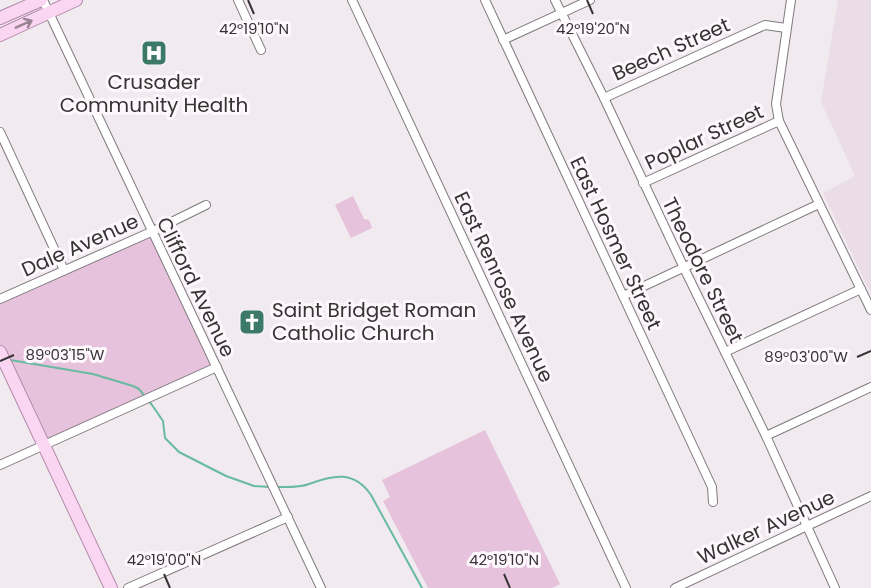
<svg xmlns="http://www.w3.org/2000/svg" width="871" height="588" viewBox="0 0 871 588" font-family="Poppins,sans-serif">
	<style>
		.built { fill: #eadde7 }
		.green { fill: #e6c2dd }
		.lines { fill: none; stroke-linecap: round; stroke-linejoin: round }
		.stream { stroke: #68baa0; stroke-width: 2 }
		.minor-casing { stroke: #7f797e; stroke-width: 10 }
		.primary-casing { stroke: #b48bab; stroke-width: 14 }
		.minor { stroke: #fff; stroke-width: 8 }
		.primary { stroke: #fbd6f2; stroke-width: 12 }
		.oneway { stroke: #988494 }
		.ticks { fill: none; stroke: #363335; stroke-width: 2 }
		.labels { text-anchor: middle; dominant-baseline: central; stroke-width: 6; stroke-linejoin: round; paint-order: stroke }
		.street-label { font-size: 20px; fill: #363335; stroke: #fef7fc }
		.poi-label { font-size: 20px; fill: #363335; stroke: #fef7fc }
		.ticks-label { font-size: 15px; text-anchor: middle; fill: #363335; stroke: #fef7fc; stroke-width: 6; stroke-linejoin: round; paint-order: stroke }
	</style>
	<rect width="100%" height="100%" fill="#f1eaef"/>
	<path class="built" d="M 838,0 L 871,0 L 871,294 L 823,193 L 855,176 L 821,102 Z"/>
	<g class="green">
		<path d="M 353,196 L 364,219 L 369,220 L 372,228 L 351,238 L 335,205 Z"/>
		<path d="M 151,232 L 217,367 L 42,445 L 0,352 L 0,299 Z"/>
		<path d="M 485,430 L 560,584 L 552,588 L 428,588 L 383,501 L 390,497 L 382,480 Z"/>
	</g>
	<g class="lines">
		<g class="stream">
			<path d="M 10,360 L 93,374 L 133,386 L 139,389 L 152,405 L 163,421 L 165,438 L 179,452 L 226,476 L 254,486 L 270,487"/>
			<path d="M 276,487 C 286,487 299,488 309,484 C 333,475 354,470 371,495 L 422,588"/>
		</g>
		<g class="minor-casing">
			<g id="minor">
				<path d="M 43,0 L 321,588"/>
				<path d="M 238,0 L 261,50"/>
				<path d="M 352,0 L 626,588"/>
				<path d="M 485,0 L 712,487 L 713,502"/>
				<path d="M 555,0 L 604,98 L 684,268 L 766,436 L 835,588"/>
				<path d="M 791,0 L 776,104 L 779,121 L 871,310"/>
				<path d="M 503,40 L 590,0"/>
				<path d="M 604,98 L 765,25 L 786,28"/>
				<path d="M 0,132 L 64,270"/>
				<path d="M 643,183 L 779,121"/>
				<path d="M 623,296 L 819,204"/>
				<path d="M 0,299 L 151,232 L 206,205"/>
				<path d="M 725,352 L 861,289"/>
				<path d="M 766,436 L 871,387"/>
				<path d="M 0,465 L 217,367"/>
				<path d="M 128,588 L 288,517"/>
				<path d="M 675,588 L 871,496"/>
			</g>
		</g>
		<g class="primary-casing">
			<g id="primary">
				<path d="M 0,18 L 41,0"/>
				<path d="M 0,35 L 76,0"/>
				<path d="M 0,352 L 111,588"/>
			</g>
		</g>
		<use href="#minor" class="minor"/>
		<use href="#primary" class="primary"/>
	</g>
	<defs><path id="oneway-shaft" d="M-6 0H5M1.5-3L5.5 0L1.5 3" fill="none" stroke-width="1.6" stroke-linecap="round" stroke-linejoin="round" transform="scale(1.5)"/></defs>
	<use class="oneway" href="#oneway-shaft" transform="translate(24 24) rotate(-24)"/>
	<path class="ticks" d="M 248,0 L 254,14M 587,0 L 593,14M 857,357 L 871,351M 0,361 L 14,355M 164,574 L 170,588M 504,574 L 510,588"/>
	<defs>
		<g id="hospital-square" transform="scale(1.35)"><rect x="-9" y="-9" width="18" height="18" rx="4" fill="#3c7a67" stroke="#fef7fc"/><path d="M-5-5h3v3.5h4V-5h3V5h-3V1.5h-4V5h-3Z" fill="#fff"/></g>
		<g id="church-square" transform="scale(1.35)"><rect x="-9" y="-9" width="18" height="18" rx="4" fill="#3c7a67" stroke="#fef7fc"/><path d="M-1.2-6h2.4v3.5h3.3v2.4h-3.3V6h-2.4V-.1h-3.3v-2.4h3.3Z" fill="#fff"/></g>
	</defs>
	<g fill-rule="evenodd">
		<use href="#hospital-square" x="154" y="53"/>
		<use href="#church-square" x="252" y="322"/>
	</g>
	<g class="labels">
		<g class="street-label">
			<text transform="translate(671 49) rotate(-24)">Beech Street</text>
			<text transform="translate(704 137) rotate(-25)">Poplar Street</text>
			<text transform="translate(616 243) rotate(65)">East Hosmer Street</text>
			<text transform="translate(80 245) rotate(-24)">Dale Avenue</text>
			<text transform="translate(703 270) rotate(64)">Theodore Street</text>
			<text transform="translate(196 287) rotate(64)">Clifford Avenue</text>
			<text transform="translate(504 287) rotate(65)">East Renrose Avenue</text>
			<text transform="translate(766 527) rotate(-25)">Walker Avenue</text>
		</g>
		<g class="poi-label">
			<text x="154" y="82">Crusader<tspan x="154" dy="23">Community Health</tspan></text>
			<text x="272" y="310" text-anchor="start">Saint Bridget Roman<tspan x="272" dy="23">Catholic Church</tspan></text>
		</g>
	</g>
	<g class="ticks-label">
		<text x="254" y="34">42°19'10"N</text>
		<text x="593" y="34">42°19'20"N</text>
		<text x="65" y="360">89°03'15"W</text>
		<text x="806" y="362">89°03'00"W</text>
		<text x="164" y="565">42°19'00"N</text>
		<text x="504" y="565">42°19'10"N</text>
	</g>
</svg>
